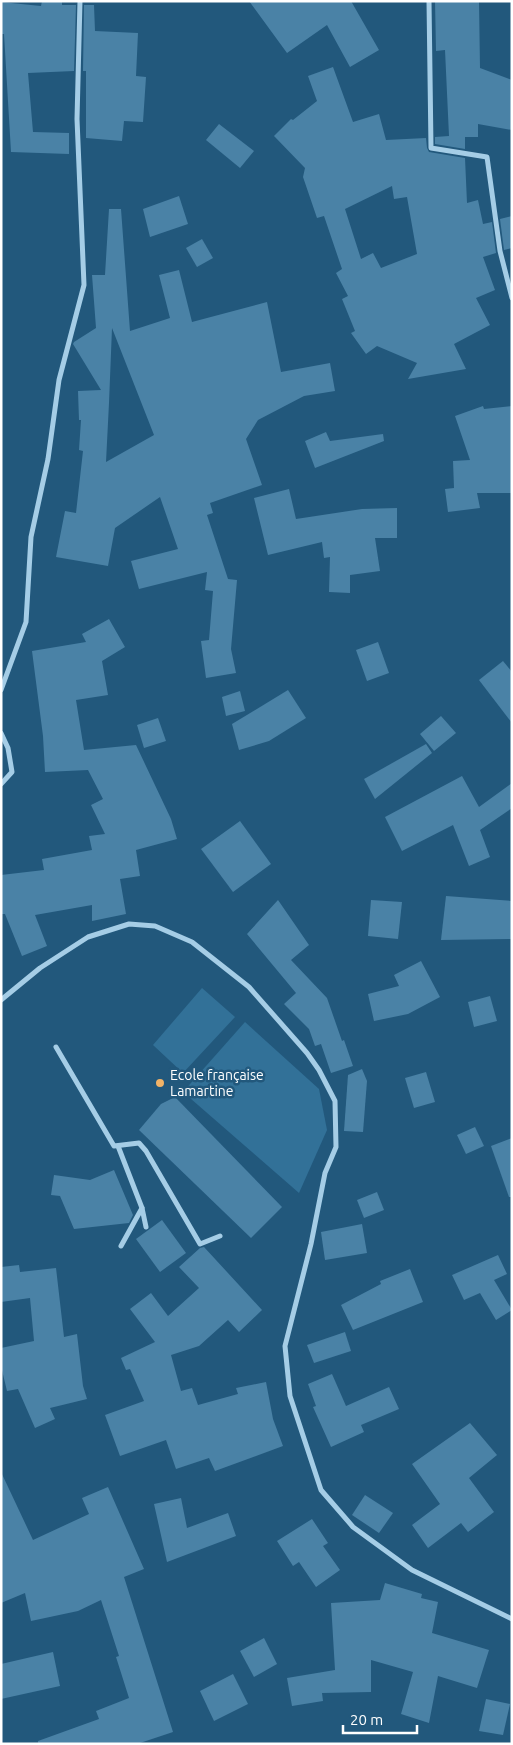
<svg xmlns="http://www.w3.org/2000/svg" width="513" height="1745" viewBox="0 0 513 1745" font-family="Ubuntu,sans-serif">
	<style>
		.green { fill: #327198 }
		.building { fill: #4a82a6; fill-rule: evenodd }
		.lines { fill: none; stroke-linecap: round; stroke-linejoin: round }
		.minor { stroke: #a5cde6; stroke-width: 5 }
		.poi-dot { fill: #f2b367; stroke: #22587c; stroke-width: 2 }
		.labels { text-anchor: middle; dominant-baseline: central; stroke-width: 5; stroke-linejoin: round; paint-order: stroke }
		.poi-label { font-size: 14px; fill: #fff; stroke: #22587c; text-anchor: start }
	</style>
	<rect width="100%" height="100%" fill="#22587c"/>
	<g class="green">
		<path d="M 202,988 L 235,1017 L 183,1073 L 153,1045 Z"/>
		<path d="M 245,1022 L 319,1089 L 327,1130 L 299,1193 L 183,1092 Z"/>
	</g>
	<g class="building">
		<path d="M 42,1 L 62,1 L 62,5 L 76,5 L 74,71 L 28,73 L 33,132 L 69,133 L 69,154 L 11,152 L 4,34 L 1,34 L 1,2 L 41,6 Z"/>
		<path d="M 249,1 L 351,1 L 379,50 L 350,67 L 327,25 L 287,53 Z"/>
		<path d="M 435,1 L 479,1 L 480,68 L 512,80 L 512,130 L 478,124 L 478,137 L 465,137 L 465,149 L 435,144 L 435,137 L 449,136 L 445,50 L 436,51 Z"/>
		<path d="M 84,5 L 94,5 L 95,31 L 138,33 L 136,76 L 146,77 L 143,122 L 124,121 L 122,141 L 86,138 L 86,71 L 83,71 Z"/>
		<path d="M 333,67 L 353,122 L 379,114 L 386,140 L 426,138 L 427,148 L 429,152 L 465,158 L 467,203 L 478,200 L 483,224 L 492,222 L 496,253 L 483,257 L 495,290 L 476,298 L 490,325 L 454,344 L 466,369 L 408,379 L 417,363 L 377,346 L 366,354 L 351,333 L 355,331 L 342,299 L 348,296 L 336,273 L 342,269 L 324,216 L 317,218 L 303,177 L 305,168 L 274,136 L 291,119 L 293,120 L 317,101 L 308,76 ZM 392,186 L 394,199 L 407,197 L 417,254 L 381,268 L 373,253 L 361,259 L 345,209 Z"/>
		<path d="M 219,124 L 254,151 L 240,168 L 206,140 Z"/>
		<path d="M 179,196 L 188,224 L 150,237 L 143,209 Z"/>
		<path d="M 109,209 L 121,209 L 130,331 L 170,318 L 159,275 L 179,270 L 192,322 L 267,302 L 281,372 L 330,363 L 335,391 L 304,396 L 258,420 L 246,439 L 262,485 L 210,503 L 213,513 L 207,515 L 228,579 L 237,580 L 231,649 L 236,673 L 206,678 L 201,641 L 209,640 L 213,591 L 205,590 L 207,572 L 139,589 L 131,561 L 178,549 L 160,497 L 115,528 L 108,566 L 56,557 L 65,511 L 76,513 L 83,451 L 79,450 L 81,420 L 79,420 L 78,391 L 101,390 L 73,344 L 74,342 L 96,328 L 92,275 L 105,275 ZM 112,328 L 154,435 L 106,462 L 109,403 Z"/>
		<path d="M 512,216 L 512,248 L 504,250 L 500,219 Z"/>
		<path d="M 202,239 L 213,258 L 197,267 L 186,248 Z"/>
		<path d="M 483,406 L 484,409 L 512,406 L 512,493 L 477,493 L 480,508 L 448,512 L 445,489 L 454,488 L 453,461 L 470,460 L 455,416 Z"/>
		<path d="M 326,432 L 330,441 L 383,434 L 384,441 L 315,468 L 305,441 Z"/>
		<path d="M 289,489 L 296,519 L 362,509 L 397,508 L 397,538 L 375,538 L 380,571 L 350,575 L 350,593 L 329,592 L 330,557 L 324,558 L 322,542 L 268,555 L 254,498 Z"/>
		<path d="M 109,619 L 125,647 L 102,661 L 108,695 L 76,700 L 84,750 L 136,745 L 171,819 L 177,839 L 136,850 L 140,876 L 120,879 L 126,914 L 92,921 L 92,905 L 35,915 L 47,946 L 22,956 L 5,914 L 1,914 L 1,875 L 44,870 L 42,859 L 92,850 L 89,836 L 105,834 L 91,805 L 103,799 L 88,770 L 45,772 L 43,736 L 32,651 L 86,642 L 82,634 Z"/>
		<path d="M 378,642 L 389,673 L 367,681 L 356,650 Z"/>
		<path d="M 503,661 L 512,672 L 512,723 L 479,680 Z"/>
		<path d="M 288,690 L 306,718 L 269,741 L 239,750 L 232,724 Z"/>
		<path d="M 240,691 L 245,711 L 226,716 L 222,697 Z"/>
		<path d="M 441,716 L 456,733 L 434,751 L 420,734 Z"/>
		<path d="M 158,718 L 166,741 L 144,748 L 137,725 Z"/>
		<path d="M 426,744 L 432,753 L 375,799 L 364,779 Z"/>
		<path d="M 462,776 L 479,807 L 512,783 L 512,808 L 480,830 L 490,857 L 469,866 L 453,825 L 402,851 L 385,817 Z"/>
		<path d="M 240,821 L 271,864 L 233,892 L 201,849 Z"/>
		<path d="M 446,896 L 512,901 L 512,939 L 441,940 Z"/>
		<path d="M 278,900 L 309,945 L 291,960 L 327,998 L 342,1041 L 344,1040 L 353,1066 L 331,1073 L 321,1044 L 315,1046 L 309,1029 L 284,1004 L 296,993 L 247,934 Z"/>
		<path d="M 371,900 L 402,902 L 398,939 L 368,936 Z"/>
		<path d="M 421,961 L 440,997 L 408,1014 L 374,1021 L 368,994 L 399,986 L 394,975 Z"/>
		<path d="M 490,996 L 497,1021 L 474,1027 L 468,1002 Z"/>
		<path d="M 362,1069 L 367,1081 L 363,1132 L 344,1131 L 348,1075 Z"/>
		<path d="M 426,1072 L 435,1102 L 414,1108 L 405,1078 Z"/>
		<path d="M 175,1097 L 282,1207 L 251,1238 L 139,1130 L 161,1104 Z"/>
		<path d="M 475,1127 L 484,1146 L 466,1154 L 457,1135 Z"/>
		<path d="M 512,1138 L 512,1197 L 509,1197 L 491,1146 Z"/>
		<path d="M 114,1170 L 133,1215 L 129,1223 L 74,1229 L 60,1196 L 51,1195 L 54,1175 L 90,1180 Z"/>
		<path d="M 377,1192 L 384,1210 L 364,1218 L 357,1200 Z"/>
		<path d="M 162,1220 L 186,1253 L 160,1272 L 136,1239 Z"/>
		<path d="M 362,1224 L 367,1253 L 325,1260 L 321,1232 Z"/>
		<path d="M 204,1247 L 262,1310 L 239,1332 L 228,1320 L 199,1346 L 171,1355 L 181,1391 L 192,1388 L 198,1405 L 238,1394 L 236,1388 L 266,1382 L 273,1419 L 283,1446 L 215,1471 L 209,1458 L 176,1469 L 166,1440 L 120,1456 L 105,1415 L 144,1401 L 130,1369 L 126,1370 L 121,1358 L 155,1342 L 130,1309 L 151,1293 L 168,1316 L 199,1288 L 179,1267 L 200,1248 Z"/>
		<path d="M 498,1255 L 507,1274 L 494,1280 L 512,1310 L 496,1320 L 480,1293 L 464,1300 L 452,1275 Z"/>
		<path d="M 19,1265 L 20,1272 L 56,1268 L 64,1337 L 77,1334 L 83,1386 L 87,1399 L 50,1408 L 55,1419 L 35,1428 L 18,1389 L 7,1391 L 1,1366 L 1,1348 L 34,1341 L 30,1298 L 1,1302 L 1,1267 Z"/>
		<path d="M 410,1269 L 423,1302 L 353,1330 L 341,1305 L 381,1284 L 380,1281 Z"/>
		<path d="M 345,1332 L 351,1351 L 314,1363 L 307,1345 Z"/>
		<path d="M 332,1374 L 346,1406 L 389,1387 L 399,1409 L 361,1425 L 364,1432 L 331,1447 L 313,1407 L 316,1406 L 308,1384 Z"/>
		<path d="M 470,1423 L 497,1455 L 469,1478 L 494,1512 L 468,1532 L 461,1523 L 428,1548 L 412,1525 L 440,1504 L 412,1464 Z"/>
		<path d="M 1,1472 L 33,1540 L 89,1514 L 82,1498 L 108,1487 L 144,1569 L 124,1577 L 173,1732 L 137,1744 L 38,1744 L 38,1741 L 99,1719 L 96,1711 L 129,1698 L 116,1657 L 119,1656 L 101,1600 L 78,1611 L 31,1621 L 25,1593 L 1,1603 Z"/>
		<path d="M 365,1495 L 393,1513 L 379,1533 L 352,1515 Z"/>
		<path d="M 181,1498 L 187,1528 L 228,1513 L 236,1536 L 167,1562 L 154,1504 Z"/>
		<path d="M 312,1519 L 328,1543 L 323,1546 L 340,1570 L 316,1587 L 299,1562 L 293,1566 L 277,1541 Z"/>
		<path d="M 385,1583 L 422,1594 L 421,1598 L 438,1602 L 432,1633 L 489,1650 L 477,1688 L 438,1676 L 429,1723 L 401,1714 L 413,1672 L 371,1660 L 371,1692 L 322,1693 L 323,1701 L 292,1706 L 287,1678 L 335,1670 L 331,1603 L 380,1600 Z"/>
		<path d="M 264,1638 L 277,1664 L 254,1677 L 240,1651 Z"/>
		<path d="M 53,1652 L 60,1686 L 1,1699 L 1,1664 Z"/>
		<path d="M 233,1674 L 248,1704 L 214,1721 L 200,1691 Z"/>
		<path d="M 486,1699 L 510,1704 L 503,1735 L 479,1731 Z"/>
	</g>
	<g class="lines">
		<g class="minor">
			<path d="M 429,1 L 431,148 L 487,157 L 500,251 L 512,298"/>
			<path d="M 1,690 L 26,622 L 31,537 L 48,459 L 59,380 L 84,285 L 77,119 L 80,1"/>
			<path d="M 1,733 L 8,748 L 12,772 L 1,784"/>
			<path d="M 1,1000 L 40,968 L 88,937 L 129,924 L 155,926 L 192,942 L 249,987 L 307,1053 L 319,1070 L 335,1101 L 336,1147 L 325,1173 L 311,1244 L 285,1346 L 290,1396 L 321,1490 L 353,1527 L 412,1570 L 512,1619"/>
			<path d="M 56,1047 L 114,1146 L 139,1143 L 146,1151 L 200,1244 L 220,1236"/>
			<path d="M 118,1146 L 142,1208 L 146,1227"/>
			<path d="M 121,1246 L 142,1208"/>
		</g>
	</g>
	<circle class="poi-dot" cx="160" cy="1083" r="5"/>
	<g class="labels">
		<g class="poi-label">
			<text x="170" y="1075">Ecole française<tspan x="170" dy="16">Lamartine</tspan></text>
		</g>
	</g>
	<rect width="513" height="1745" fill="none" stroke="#ffffff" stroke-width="5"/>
	<path d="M343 1725v8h74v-8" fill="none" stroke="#ffffff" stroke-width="2.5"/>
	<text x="350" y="1725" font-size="15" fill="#ffffff" stroke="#22587c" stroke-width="4" paint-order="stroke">20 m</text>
</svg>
